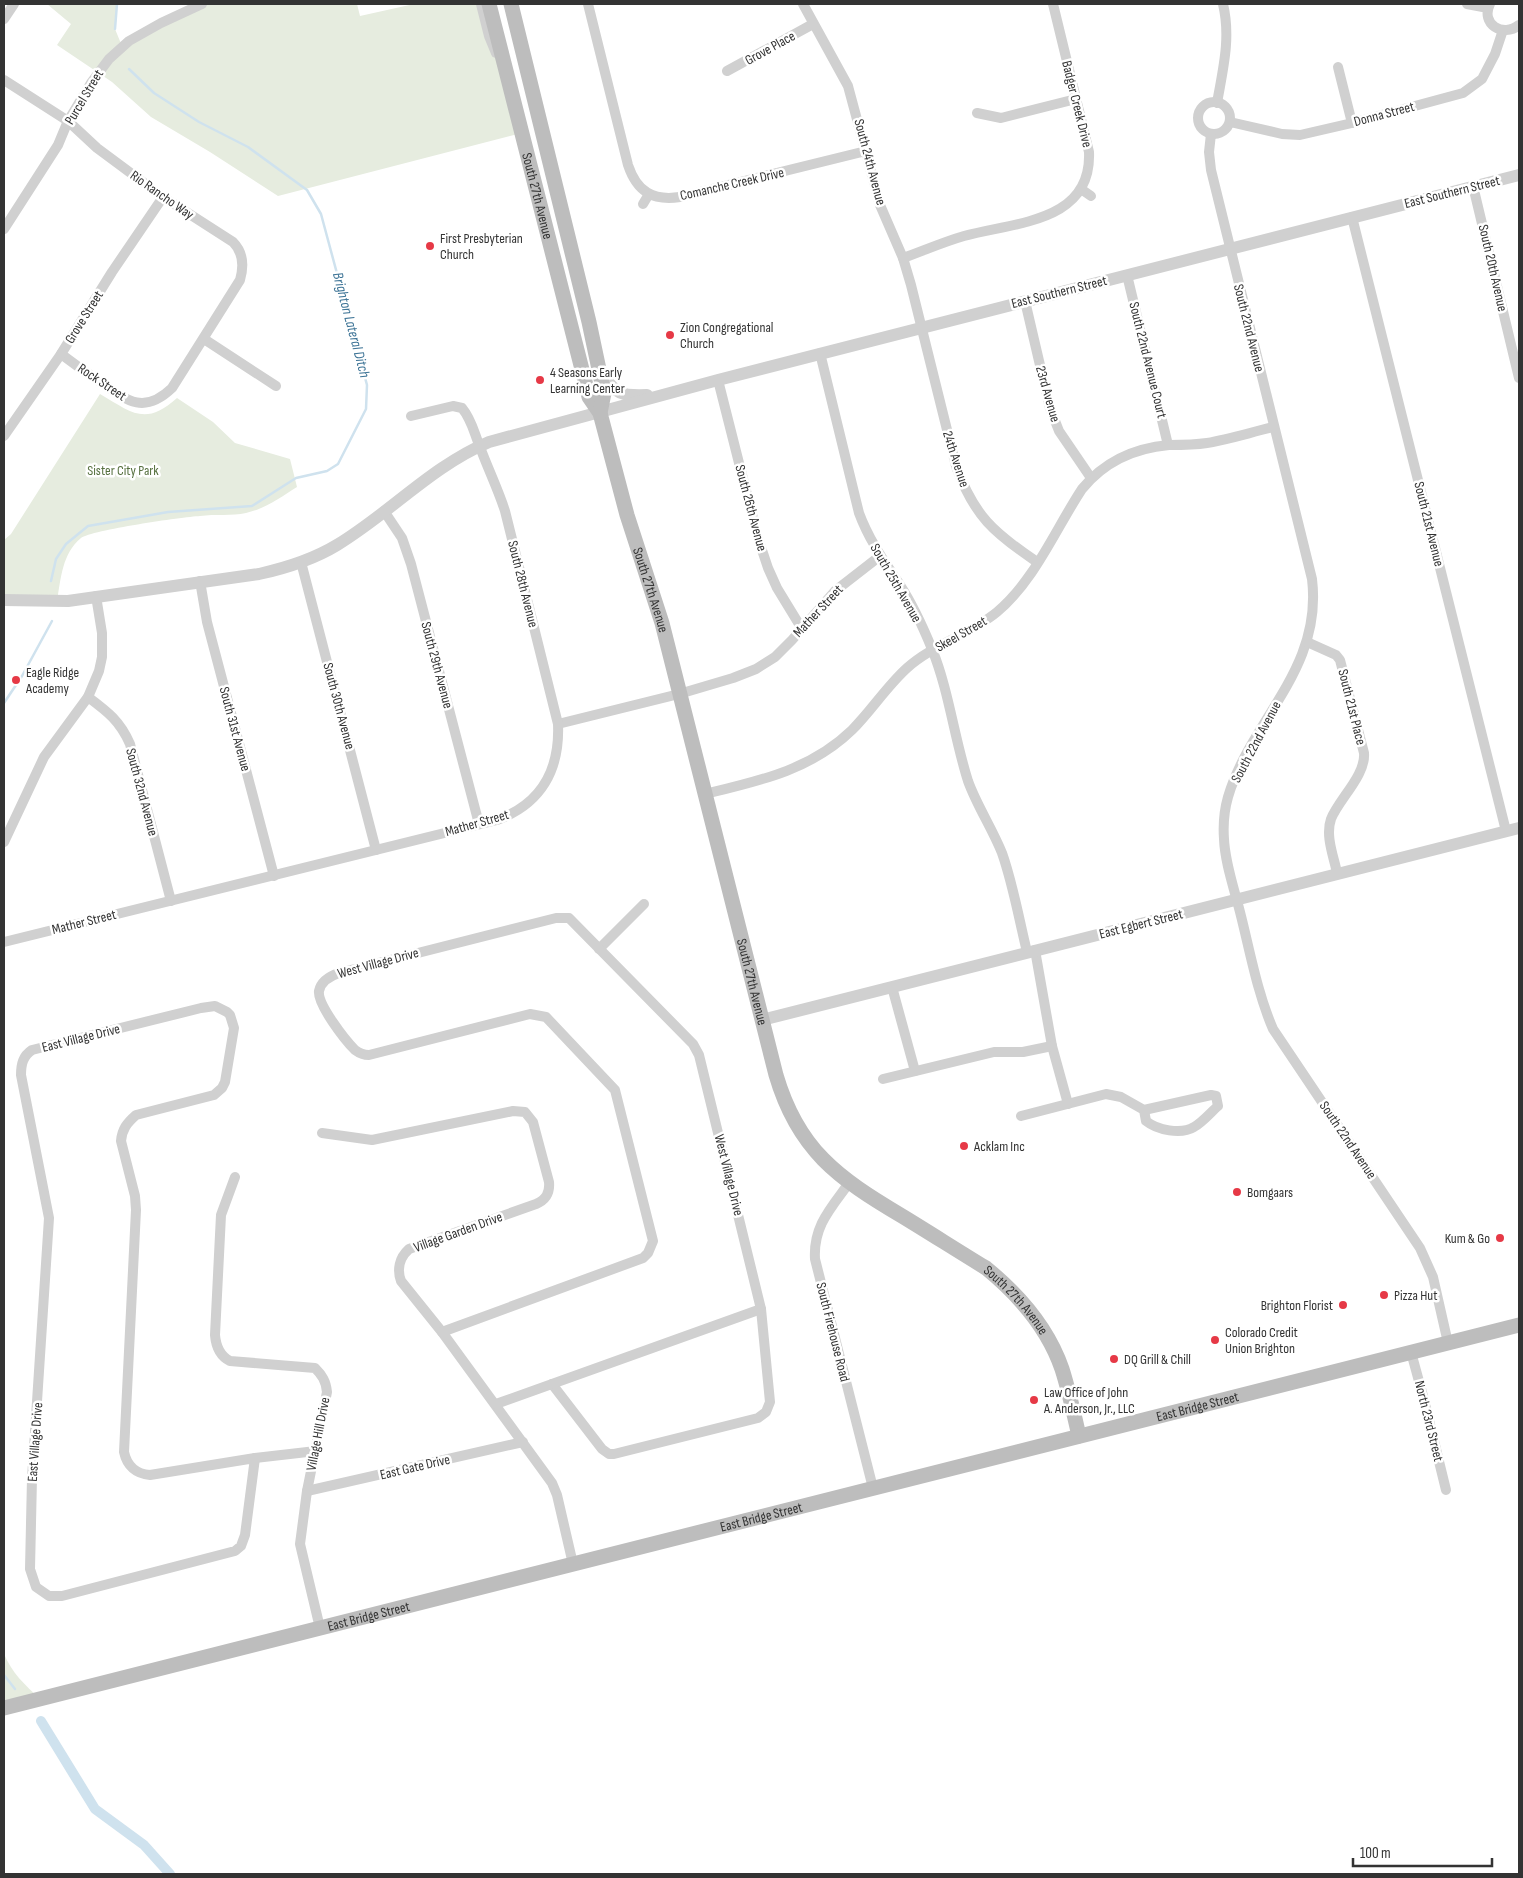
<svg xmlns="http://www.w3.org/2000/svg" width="1523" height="1878" viewBox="0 0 1523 1878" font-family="'Sofia Sans Condensed',sans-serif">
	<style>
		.green { fill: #e6ecdf }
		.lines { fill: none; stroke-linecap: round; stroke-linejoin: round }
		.stream { stroke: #cfe2ee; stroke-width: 2.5 }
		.canal { stroke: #cfe2ee; stroke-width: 10 }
		.minor { stroke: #d0d0d0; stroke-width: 10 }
		.tertiary { stroke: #d0d0d0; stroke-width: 12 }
		.secondary { stroke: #bdbdbd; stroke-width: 15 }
		.poi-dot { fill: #e63946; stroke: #fff; stroke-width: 2 }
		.labels { text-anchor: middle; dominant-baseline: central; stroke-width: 5; stroke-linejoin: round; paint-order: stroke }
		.street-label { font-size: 14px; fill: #333; stroke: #fff }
		.poi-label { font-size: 14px; fill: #333; stroke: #fff; text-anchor: start }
		.park-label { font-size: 14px; fill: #56703f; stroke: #fff }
		.water-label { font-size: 15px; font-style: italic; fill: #3f7597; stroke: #fff }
	</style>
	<rect width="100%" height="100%" fill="#fff"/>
	<g class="green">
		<path d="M 47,4 L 117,4 L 115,29 L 122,46 L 202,4 L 357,4 L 360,16 L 414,4 L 481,4 L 522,133 L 278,196 L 210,152 L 151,117 L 112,82 L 57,45 L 71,24 Z"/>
		<path d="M 100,394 C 131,412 145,427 177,398 L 213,422 L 235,443 L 290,459 L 297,487 C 281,497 265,509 246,513 C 232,516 215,514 200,516 C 182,517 92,530 81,538 C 62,554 61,578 57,601 L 4,600 L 4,540 L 11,534 Z"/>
		<path d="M 4,1654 C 12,1673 25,1685 40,1699 L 4,1708 Z"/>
	</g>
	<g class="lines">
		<g class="stream">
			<path d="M 115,29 L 117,4"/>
			<path d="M 51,581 L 56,559 L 66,544 L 88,526 L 168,512 L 252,506 L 296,478 L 327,471 L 338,464 L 366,409 L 367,385 L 321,214 L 307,190 L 248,147 L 199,122 L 154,93 L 129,69"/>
			<path d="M 4,703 L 22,676 L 52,621"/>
			<path d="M 4,1675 L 15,1689"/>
		</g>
		<path class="canal" d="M 41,1721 L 95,1809 L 144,1845 L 170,1874"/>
		<g class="minor">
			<path d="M 481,4 L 489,36 L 496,53"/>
			<path d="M 588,4 L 628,165 C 637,192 653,201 680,197 L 866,151"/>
			<path d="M 803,4 L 848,86 L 880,205 L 903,258 L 911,285 L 956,466 C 974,516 994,533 1037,562"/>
			<path d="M 1467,4 L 1488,8"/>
			<path d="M 1490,4 C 1480,24 1503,38 1519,25"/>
			<path d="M 4,19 L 14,4"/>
			<path d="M 1338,67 L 1352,123"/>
			<path d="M 727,71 L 813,24"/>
			<path d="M 4,80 L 68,121 L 97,148 L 163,197 L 233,242 C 244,253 244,266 240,280 L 172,388 C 145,414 128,402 102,383 C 88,374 74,364 61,354"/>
			<circle cx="1214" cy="118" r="16"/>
			<path d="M 1217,103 C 1223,69 1231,38 1223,4"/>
			<path d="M 977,113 L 1001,118 L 1076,99"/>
			<path d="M 1230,122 L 1282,134 L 1300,135 L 1352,123 L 1463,93 L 1482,79 L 1495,54 L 1503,30"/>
			<path d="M 1211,134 L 1209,152 L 1211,170 L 1312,579 C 1323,670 1251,719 1228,797 C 1224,811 1223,825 1224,839 C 1225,863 1234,888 1240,912 C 1250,951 1257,992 1273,1029 L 1420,1248 L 1433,1277 L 1448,1343"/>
			<path d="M 1473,186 L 1519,378"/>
			<path d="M 1081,189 L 1091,196"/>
			<path d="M 643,204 L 649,194"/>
			<path d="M 1352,217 L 1506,831"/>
			<path d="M 4,229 L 58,145 L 68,121 L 91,83 L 109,59 L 129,41 L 161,23 L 202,4"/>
			<path d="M 903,258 C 923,251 943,242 964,236 C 1014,222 1092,223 1089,152 L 1053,4"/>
			<path d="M 1127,275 L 1168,445"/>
			<path d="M 1025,301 L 1050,408 L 1059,431 L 1091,478"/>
			<path d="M 204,339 L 276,386"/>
			<path d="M 820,353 L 859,513 C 869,540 884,561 900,585 C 913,605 923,627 932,649 C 949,691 954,737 968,781 C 977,806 992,828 1002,853 C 1013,884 1019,919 1027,952"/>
			<path d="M 718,380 L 758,538 L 768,568 L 777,588 L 802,629"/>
			<path d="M 4,436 L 61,354 L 112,272 L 163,197"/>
			<path d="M 384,511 L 402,538 L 411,564 L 479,824"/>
			<path d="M 301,562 L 376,850"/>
			<path d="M 200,581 L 207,622 L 274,876"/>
			<path d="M 1307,642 L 1336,655 L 1340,660 L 1364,753 C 1366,775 1339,799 1331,819 C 1325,836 1334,857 1337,873"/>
			<path d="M 88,697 C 108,712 120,721 130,744 L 171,901"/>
			<path d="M 558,724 L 679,694 L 733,678 L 756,669 L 775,657 L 792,640 L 835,591 L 880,556"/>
			<path d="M 705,794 C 759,781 811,770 852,730 C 871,711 887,686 907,668 C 934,644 969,635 997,612 C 1035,580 1055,530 1082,489 C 1104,462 1135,448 1169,445 C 1182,445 1194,445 1207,443 C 1230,439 1252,432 1274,427"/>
			<path d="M 4,842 L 44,757 L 88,697 L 99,671 L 102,657 L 102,633 L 96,596"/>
			<path d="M 4,942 L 497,820 C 541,804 560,770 558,724 L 505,511 C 498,489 488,469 480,447 C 474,433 472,420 462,408 L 453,406 L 411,416"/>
			<path d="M 599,949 L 644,904"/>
			<path d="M 1035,950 L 1052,1046 L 1068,1104"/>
			<path d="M 892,987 L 915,1071"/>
			<path d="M 215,1006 L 227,1012 L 230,1015 L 234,1028 L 225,1082 L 222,1088 L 214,1095 L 136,1115 C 127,1123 122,1129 121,1141 L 135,1196 L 136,1210 L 124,1452 C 127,1466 136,1474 150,1475 L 255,1458 L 245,1535 L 241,1546 L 235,1551 L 62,1596 L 49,1596 L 36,1587 L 30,1569 L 32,1478 L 49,1218 L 21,1075 C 21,1064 23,1056 32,1050 L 201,1008 Z"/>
			<path d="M 883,1079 L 994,1052 L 1023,1052 L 1052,1046"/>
			<path d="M 1021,1116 L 1106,1094 L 1121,1097 L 1144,1110 L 1211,1095 L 1216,1096 L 1218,1106 C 1211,1112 1203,1122 1194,1127 C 1181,1135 1157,1130 1146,1121 L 1144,1110"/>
			<path d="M 322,1133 L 372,1140 L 513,1111 L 525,1112 L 533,1122 L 549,1182 C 550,1193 546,1200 536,1204 L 409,1249 C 399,1258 397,1270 401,1281 L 442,1332 L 552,1483 L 557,1495 L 573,1564"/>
			<path d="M 235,1177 L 221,1215 L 215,1335 C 216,1347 220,1356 230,1361 L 315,1368 C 322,1375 326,1381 327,1392 L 307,1491 L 300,1544 L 320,1628"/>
			<path d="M 849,1183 C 831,1208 813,1226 815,1259 L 873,1488"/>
			<path d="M 442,1332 L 643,1258 L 648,1253 L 653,1241 L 615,1090 L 546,1017 L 530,1014 L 369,1055 C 364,1055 359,1053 355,1050 C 345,1040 317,1004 319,991 C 321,981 330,976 339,973 L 556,918 L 569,918 L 693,1044 L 699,1055 L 761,1309 L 770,1402 L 766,1412 L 758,1418 L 614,1454 L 609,1454 L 602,1449 L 552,1384"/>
			<path d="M 1411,1352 L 1423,1396 L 1446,1490"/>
			<path d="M 496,1404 L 761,1309"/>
			<path d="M 255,1458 L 316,1451"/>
			<path d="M 307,1491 L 523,1442"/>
		</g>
		<g class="tertiary">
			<path d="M 602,373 C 616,395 621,396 647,395"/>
			<path d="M 4,600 L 68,601 L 259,574 C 286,568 314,559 337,545 C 390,513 432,466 489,442 L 718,380 L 1519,175"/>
			<path d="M 762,1020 L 1519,828"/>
		</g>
		<g class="secondary">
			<path id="s1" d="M 489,4 L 589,397 L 600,413 L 627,515 L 662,623 L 776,1075 C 798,1150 838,1178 902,1216 C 930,1233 958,1251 986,1268 C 1019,1295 1048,1328 1062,1369 C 1069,1391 1074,1414 1079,1436"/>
			<path d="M 511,4 L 589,322 L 604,393 L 600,413"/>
			<path id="s2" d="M 4,1708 L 1519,1325"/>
		</g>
	</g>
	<g class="poi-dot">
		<circle cx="430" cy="246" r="5"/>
		<circle cx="670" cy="335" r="5"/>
		<circle cx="540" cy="380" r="5"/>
		<circle cx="16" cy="680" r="5"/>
		<circle cx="964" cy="1146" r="5"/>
		<circle cx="1237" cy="1192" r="5"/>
		<circle cx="1500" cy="1238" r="5"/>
		<circle cx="1384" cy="1295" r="5"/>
		<circle cx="1343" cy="1305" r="5"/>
		<circle cx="1215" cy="1340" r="5"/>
		<circle cx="1114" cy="1359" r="5"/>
		<circle cx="1034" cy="1400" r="5"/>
	</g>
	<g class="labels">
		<g class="street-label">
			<text transform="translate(770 48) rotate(-29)">Grove Place</text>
			<text transform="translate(84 97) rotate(-59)">Purcel Street</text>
			<text transform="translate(1077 104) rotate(76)">Badger Creek Drive</text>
			<text transform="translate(1384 114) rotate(-15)">Donna Street</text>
			<text transform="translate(870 162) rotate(75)">South 24th Avenue</text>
			<text transform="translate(732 184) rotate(-13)">Comanche Creek Drive</text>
			<text transform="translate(1452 192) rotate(-14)">East Southern Street</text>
			<text transform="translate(162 195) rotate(35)">Rio Rancho Way</text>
			<text stroke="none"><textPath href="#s1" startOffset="198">South 27th Avenue</textPath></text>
			<text transform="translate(1493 268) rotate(77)">South 20th Avenue</text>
			<text transform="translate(1059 292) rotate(-14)">East Southern Street</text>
			<text transform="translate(84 317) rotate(-58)">Grove Street</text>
			<text transform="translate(1249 328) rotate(76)">South 22nd Avenue</text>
			<text transform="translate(1148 360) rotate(76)">South 22nd Avenue Court</text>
			<text transform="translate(102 382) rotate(34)">Rock Street</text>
			<text transform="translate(1048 394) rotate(74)">23rd Avenue</text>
			<text transform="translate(956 459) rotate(72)">24th Avenue</text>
			<text transform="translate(751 508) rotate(75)">South 26th Avenue</text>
			<text transform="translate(1429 524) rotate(76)">South 21st Avenue</text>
			<text transform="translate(896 583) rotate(60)">South 25th Avenue</text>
			<text transform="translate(523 584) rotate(76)">South 28th Avenue</text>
			<text stroke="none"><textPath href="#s1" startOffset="609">South 27th Avenue</textPath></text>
			<text transform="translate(818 611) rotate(-47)">Mather Street</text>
			<text transform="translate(961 634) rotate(-30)">Skeel Street</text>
			<text transform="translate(437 665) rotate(75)">South 29th Avenue</text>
			<text transform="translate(339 706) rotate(75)">South 30th Avenue</text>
			<text transform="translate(1352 707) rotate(76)">South 21st Place</text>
			<text transform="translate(235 729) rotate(75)">South 31st Avenue</text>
			<text transform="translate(1256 742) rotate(-62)">South 22nd Avenue</text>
			<text transform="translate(142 792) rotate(75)">South 32nd Avenue</text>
			<text transform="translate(477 823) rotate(-16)">Mather Street</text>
			<text transform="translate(84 922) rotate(-14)">Mather Street</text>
			<text transform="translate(1141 924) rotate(-14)">East Egbert Street</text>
			<text transform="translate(378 963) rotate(-15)">West Village Drive</text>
			<text stroke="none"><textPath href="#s1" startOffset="1014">South 27th Avenue</textPath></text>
			<text transform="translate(81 1038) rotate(-14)">East Village Drive</text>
			<text transform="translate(1348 1140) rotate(56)">South 22nd Avenue</text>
			<text transform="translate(729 1175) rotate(76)">West Village Drive</text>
			<text transform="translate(458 1232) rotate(-20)">Village Garden Drive</text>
			<text stroke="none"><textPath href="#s1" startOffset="1448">South 27th Avenue</textPath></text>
			<text transform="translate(833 1332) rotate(76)">South Firehouse Road</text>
			<text stroke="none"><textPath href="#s2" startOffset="1231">East Bridge Street</textPath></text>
			<text transform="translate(1429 1421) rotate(76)">North 23rd Street</text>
			<text transform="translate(318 1434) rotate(-79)">Village Hill Drive</text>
			<text transform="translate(35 1442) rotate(-86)">East Village Drive</text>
			<text transform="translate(415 1467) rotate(-13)">East Gate Drive</text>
			<text stroke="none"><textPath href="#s2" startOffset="781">East Bridge Street</textPath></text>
			<text stroke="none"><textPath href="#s2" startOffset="376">East Bridge Street</textPath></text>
		</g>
		<g class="poi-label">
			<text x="440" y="238">First Presbyterian<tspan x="440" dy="16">Church</tspan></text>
			<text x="680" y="327">Zion Congregational<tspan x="680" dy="16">Church</tspan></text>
			<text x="550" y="372">4 Seasons Early<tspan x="550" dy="16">Learning Center</tspan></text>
			<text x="26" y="672">Eagle Ridge<tspan x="26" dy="16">Academy</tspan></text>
			<text x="974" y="1146">Acklam Inc</text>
			<text x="1247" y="1192">Bomgaars</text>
			<text x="1490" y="1238" text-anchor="end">Kum &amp; Go</text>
			<text x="1394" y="1295">Pizza Hut</text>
			<text x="1333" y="1305" text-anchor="end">Brighton Florist</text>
			<text x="1225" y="1332">Colorado Credit<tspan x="1225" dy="16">Union Brighton</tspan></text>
			<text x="1124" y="1359">DQ Grill &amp; Chill</text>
			<text x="1044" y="1392">Law Office of John<tspan x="1044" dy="16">A. Anderson, Jr., LLC</tspan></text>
		</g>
		<g class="park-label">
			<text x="123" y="470">Sister City Park</text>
		</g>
		<g class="water-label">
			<text transform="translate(351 325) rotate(75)">Brighton Lateral Ditch</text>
		</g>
	</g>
	<rect width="1523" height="1878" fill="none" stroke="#333333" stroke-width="10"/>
	<path d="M1353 1858v8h139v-8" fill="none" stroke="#333333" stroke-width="2.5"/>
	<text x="1360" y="1858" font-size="15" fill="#333333" stroke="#ffffff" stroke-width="4" paint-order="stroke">100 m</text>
</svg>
